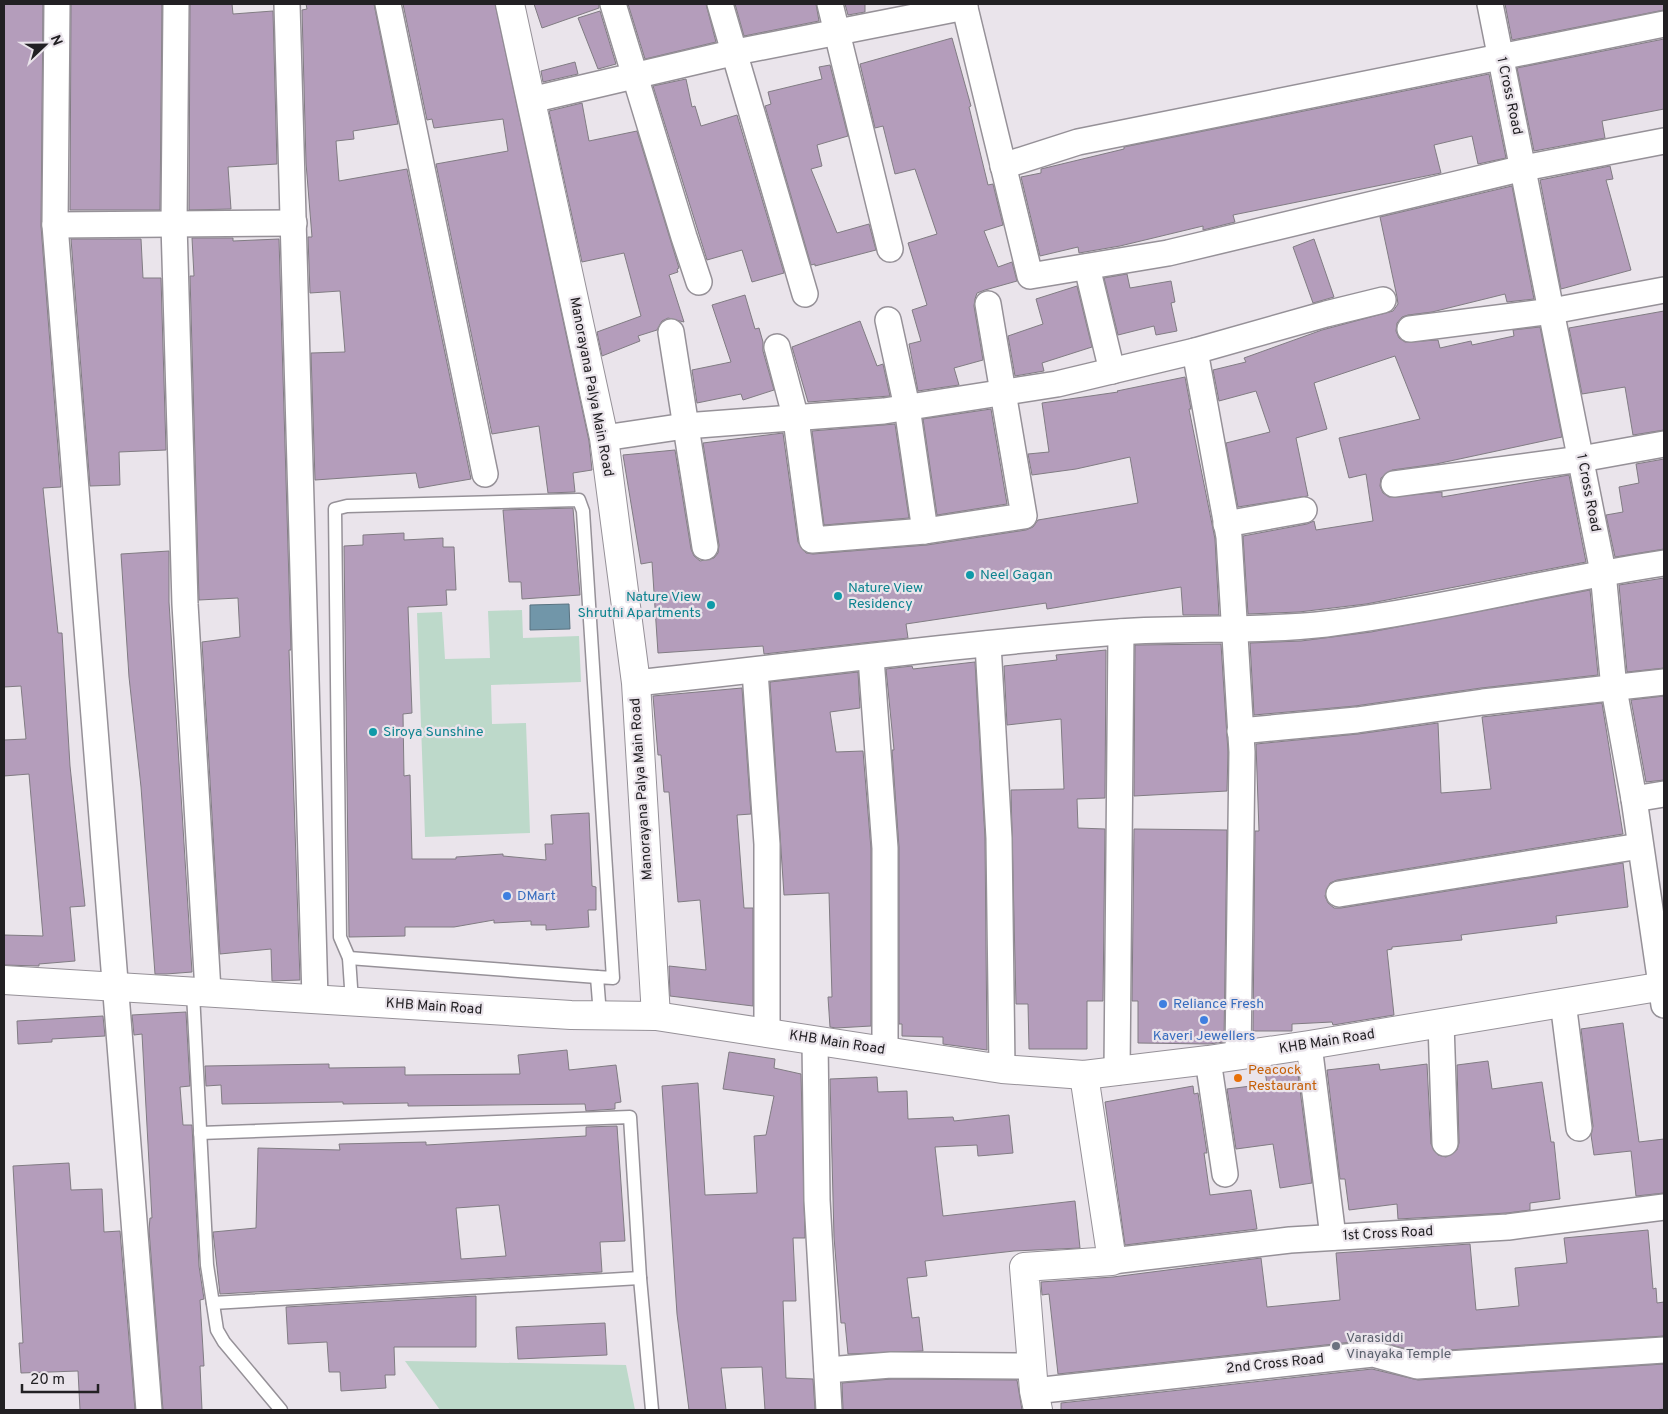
<svg xmlns="http://www.w3.org/2000/svg" width="1668" height="1414" viewBox="0 0 1668 1414" font-family="Overpass,sans-serif">
	<style>
		.green { fill: #bdd9ca }
		.water { fill: #7196a9; stroke: #597381 }
		.building { fill: #b49dbb; stroke: #817c83; fill-rule: evenodd }
		.lines { fill: none; stroke-linecap: round; stroke-linejoin: round }
		.lane-casing { stroke: #969198; stroke-width: 15 }
		.street-casing { stroke: #969198; stroke-width: 28 }
		.secondary-casing { stroke: #969198; stroke-width: 30 }
		.lane { stroke: #fff; stroke-width: 12 }
		.street { stroke: #fff; stroke-width: 25 }
		.secondary { stroke: #fff; stroke-width: 28 }
		.culture-dot { fill: #0f9aa8; stroke: #eae4eb; stroke-width: 2 }
		.shop-dot { fill: #3f7fe0; stroke: #eae4eb; stroke-width: 2 }
		.food-dot { fill: #e8710a; stroke: #eae4eb; stroke-width: 2 }
		.worship-dot { fill: #6b7280; stroke: #eae4eb; stroke-width: 2 }
		.labels { text-anchor: middle; dominant-baseline: central; stroke-width: 4.5; stroke-linejoin: round; paint-order: stroke }
		.street-label { font-size: 14px; fill: #222023; stroke: #eae4eb }
		.culture-label { font-size: 14px; fill: #0d838f; stroke: #eae4eb; text-anchor: start }
		.shop-label { font-size: 14px; fill: #366cbe; stroke: #eae4eb; text-anchor: start }
		.food-label { font-size: 14px; fill: #c56008; stroke: #eae4eb; text-anchor: start }
		.worship-label { font-size: 14px; fill: #5b616d; stroke: #eae4eb; text-anchor: start }
	</style>
	<rect width="100%" height="100%" fill="#eae4eb"/>
	<g class="green">
		<path d="M 522,610 L 523,638 L 579,636 L 581,682 L 491,685 L 492,724 L 526,723 L 530,833 L 425,837 L 417,613 L 442,612 L 445,659 L 490,658 L 488,611 Z"/>
		<path d="M 405,1361 L 626,1365 L 635,1410 L 440,1410 Z"/>
	</g>
	<path class="water" d="M 569,604 L 570,629 L 530,630 L 530,605 Z"/>
	<g class="building">
		<path d="M 4,4 L 43,4 L 41,226 L 61,487 L 43,488 L 58,633 L 62,633 L 70,766 L 85,906 L 70,907 L 75,961 L 39,964 L 39,966 L 4,965 L 4,935 L 43,936 L 29,774 L 4,776 L 4,740 L 26,739 L 21,686 L 4,687 Z"/>
		<path d="M 71,4 L 162,4 L 160,210 L 70,210 Z"/>
		<path d="M 190,4 L 232,4 L 233,14 L 273,11 L 277,164 L 228,167 L 231,209 L 189,210 Z"/>
		<path d="M 306,4 L 374,4 L 398,124 L 353,131 L 354,139 L 336,141 L 339,181 L 407,169 L 471,479 L 419,488 L 416,473 L 315,480 L 311,353 L 345,352 L 340,291 L 310,293 L 308,237 L 312,237 L 306,163 L 302,10 L 307,9 Z"/>
		<path d="M 403,4 L 495,4 L 589,441 L 592,470 L 573,473 L 575,492 L 548,493 L 539,426 L 492,434 L 436,164 L 508,151 L 503,119 L 434,128 L 432,119 L 427,120 Z"/>
		<path d="M 534,4 L 599,4 L 599,8 L 542,28 Z"/>
		<path d="M 628,4 L 706,4 L 716,42 L 645,59 Z"/>
		<path d="M 735,4 L 816,4 L 819,21 L 744,36 Z"/>
		<path d="M 845,4 L 865,4 L 865,12 L 848,15 Z"/>
		<path d="M 1505,4 L 1664,4 L 1664,10 L 1512,40 Z"/>
		<path d="M 600,11 L 616,64 L 598,69 L 578,18 Z"/>
		<path d="M 952,38 L 971,106 L 969,107 L 988,185 L 993,184 L 1003,225 L 984,231 L 998,267 L 1012,262 L 1017,281 L 985,290 L 977,293 L 975,299 L 974,306 L 983,360 L 954,368 L 959,385 L 918,391 L 909,344 L 921,341 L 912,310 L 927,305 L 908,243 L 937,234 L 915,169 L 895,174 L 883,126 L 875,128 L 860,64 Z"/>
		<path d="M 1664,39 L 1664,109 L 1602,121 L 1605,138 L 1534,151 L 1517,68 Z"/>
		<path d="M 575,62 L 578,74 L 543,82 L 541,71 Z"/>
		<path d="M 830,65 L 848,136 L 817,145 L 822,166 L 811,169 L 837,233 L 869,224 L 876,250 L 815,266 L 815,264 L 811,265 L 765,106 L 771,104 L 768,92 L 822,79 L 819,67 Z"/>
		<path d="M 1489,74 L 1506,158 L 1478,164 L 1472,136 L 1434,145 L 1441,173 L 1233,215 L 1235,222 L 1203,230 L 1203,226 L 1120,246 L 1079,253 L 1078,247 L 1040,256 L 1021,177 L 1041,173 L 1041,169 L 1124,149 L 1124,147 Z"/>
		<path d="M 686,79 L 692,107 L 695,106 L 701,126 L 737,115 L 784,273 L 752,282 L 742,250 L 707,260 L 653,86 Z"/>
		<path d="M 582,103 L 589,141 L 637,131 L 679,268 L 677,269 L 678,272 L 669,275 L 684,322 L 668,318 L 662,321 L 657,330 L 638,336 L 640,341 L 602,356 L 597,332 L 641,316 L 624,253 L 582,262 L 549,111 Z"/>
		<path d="M 1610,166 L 1613,179 L 1606,180 L 1631,270 L 1561,289 L 1540,180 Z"/>
		<path d="M 1512,186 L 1534,299 L 1507,302 L 1505,294 L 1432,312 L 1408,315 L 1402,317 L 1397,323 L 1396,331 L 1399,338 L 1405,342 L 1438,340 L 1440,348 L 1471,341 L 1472,345 L 1514,336 L 1513,330 L 1540,327 L 1562,437 L 1436,464 L 1392,470 L 1381,478 L 1380,486 L 1383,493 L 1389,497 L 1442,492 L 1442,497 L 1569,475 L 1586,562 L 1366,604 L 1299,612 L 1248,614 L 1243,536 L 1307,524 L 1314,521 L 1316,530 L 1373,521 L 1366,474 L 1349,478 L 1339,438 L 1420,419 L 1395,356 L 1314,383 L 1327,429 L 1296,438 L 1308,496 L 1238,507 L 1226,443 L 1270,432 L 1256,391 L 1219,401 L 1213,370 L 1246,362 L 1244,358 L 1322,330 L 1393,311 L 1398,304 L 1397,297 L 1380,217 Z"/>
		<path d="M 192,238 L 233,238 L 233,241 L 279,239 L 291,650 L 289,650 L 300,980 L 272,981 L 271,949 L 220,954 L 202,642 L 240,637 L 238,598 L 199,600 L 190,276 L 194,276 Z"/>
		<path d="M 71,239 L 141,239 L 143,278 L 161,278 L 166,450 L 119,452 L 120,485 L 90,486 Z"/>
		<path d="M 1314,239 L 1334,297 L 1313,303 L 1293,247 Z"/>
		<path d="M 1127,274 L 1130,288 L 1171,281 L 1175,302 L 1171,303 L 1177,331 L 1156,335 L 1154,326 L 1118,335 L 1104,278 Z"/>
		<path d="M 1077,286 L 1092,347 L 1042,363 L 1044,371 L 1015,376 L 1008,336 L 1043,324 L 1036,299 Z"/>
		<path d="M 745,295 L 755,329 L 759,328 L 763,342 L 763,351 L 774,390 L 743,400 L 741,394 L 697,403 L 692,370 L 731,362 L 712,305 Z"/>
		<path d="M 1664,311 L 1664,430 L 1633,435 L 1625,387 L 1582,394 L 1569,328 Z"/>
		<path d="M 860,321 L 877,366 L 883,364 L 890,396 L 808,402 L 792,347 Z"/>
		<path d="M 1185,377 L 1191,409 L 1189,409 L 1215,539 L 1219,615 L 1183,615 L 1181,587 L 1047,609 L 1046,603 L 906,624 L 908,638 L 764,654 L 763,646 L 658,653 L 652,562 L 641,564 L 623,455 L 675,450 L 691,549 L 694,556 L 700,561 L 714,558 L 718,553 L 719,545 L 703,443 L 783,433 L 798,542 L 806,553 L 813,554 L 927,545 L 1026,530 L 1033,527 L 1038,520 L 1138,503 L 1130,457 L 1076,469 L 1032,475 L 1028,454 L 1049,452 L 1042,403 L 1118,392 L 1117,391 Z"/>
		<path d="M 991,409 L 1007,504 L 937,515 L 923,419 Z"/>
		<path d="M 895,424 L 909,518 L 824,525 L 812,431 Z"/>
		<path d="M 1664,459 L 1664,549 L 1615,557 L 1606,515 L 1623,512 L 1619,487 L 1639,483 L 1636,464 Z"/>
		<path d="M 573,508 L 580,595 L 522,599 L 521,582 L 509,582 L 503,510 Z"/>
		<path d="M 404,533 L 404,540 L 443,538 L 443,547 L 454,547 L 456,590 L 446,590 L 447,605 L 408,607 L 412,713 L 403,714 L 404,776 L 410,775 L 412,859 L 456,859 L 456,857 L 503,854 L 503,856 L 546,860 L 545,844 L 553,844 L 551,815 L 589,813 L 592,886 L 596,887 L 596,910 L 588,910 L 589,927 L 546,930 L 546,925 L 531,925 L 531,921 L 494,923 L 494,920 L 454,927 L 405,927 L 405,936 L 349,937 L 344,546 L 363,545 L 363,535 Z"/>
		<path d="M 169,551 L 169,602 L 192,972 L 166,974 L 155,974 L 141,787 L 129,677 L 121,554 Z"/>
		<path d="M 1664,578 L 1664,668 L 1627,672 L 1619,585 Z"/>
		<path d="M 1590,590 L 1598,675 L 1481,688 L 1355,706 L 1254,715 L 1250,643 L 1301,641 L 1371,632 Z"/>
		<path d="M 1221,644 L 1228,752 L 1227,791 L 1134,796 L 1135,645 Z"/>
		<path d="M 1106,650 L 1105,798 L 1077,799 L 1078,828 L 1105,829 L 1103,1001 L 1087,1001 L 1087,1049 L 1029,1049 L 1028,1004 L 1016,1004 L 1011,790 L 1064,789 L 1061,719 L 1007,725 L 1004,666 L 1057,660 L 1056,655 Z"/>
		<path d="M 975,662 L 985,838 L 987,1050 L 943,1044 L 943,1037 L 902,1036 L 902,1024 L 899,1024 L 899,847 L 892,750 L 894,750 L 886,669 L 912,666 L 913,669 Z"/>
		<path d="M 858,672 L 860,708 L 830,712 L 836,752 L 863,751 L 871,849 L 871,1026 L 836,1028 L 830,1027 L 828,997 L 832,997 L 829,893 L 784,895 L 770,682 Z"/>
		<path d="M 742,688 L 751,814 L 737,815 L 744,908 L 753,908 L 753,1006 L 670,996 L 669,966 L 706,970 L 700,900 L 678,902 L 669,792 L 664,792 L 661,755 L 658,755 L 653,696 Z"/>
		<path d="M 1664,696 L 1664,780 L 1646,782 L 1631,700 Z"/>
		<path d="M 1602,703 L 1623,834 L 1337,880 L 1330,883 L 1325,896 L 1328,903 L 1334,908 L 1341,908 L 1623,863 L 1628,907 L 1556,916 L 1557,923 L 1461,935 L 1462,940 L 1392,947 L 1392,949 L 1387,950 L 1394,1015 L 1333,1025 L 1332,1022 L 1292,1024 L 1292,1031 L 1253,1031 L 1255,831 L 1259,831 L 1256,744 L 1358,734 L 1438,723 L 1441,793 L 1491,789 L 1482,717 Z"/>
		<path d="M 1134,829 L 1227,830 L 1224,1042 L 1209,1044 L 1138,1043 L 1138,1001 L 1132,1001 Z"/>
		<path d="M 186,1012 L 190,1086 L 180,1087 L 183,1125 L 192,1125 L 199,1266 L 204,1299 L 200,1300 L 204,1366 L 200,1366 L 202,1410 L 163,1410 L 149,1230 L 150,1218 L 152,1218 L 142,1034 L 134,1035 L 132,1015 Z"/>
		<path d="M 103,1016 L 105,1036 L 52,1039 L 52,1042 L 18,1044 L 17,1021 Z"/>
		<path d="M 1623,1023 L 1639,1142 L 1664,1139 L 1664,1193 L 1636,1196 L 1631,1151 L 1594,1155 L 1591,1135 L 1593,1126 L 1581,1029 Z"/>
		<path d="M 567,1050 L 569,1070 L 616,1065 L 621,1102 L 615,1103 L 615,1109 L 586,1111 L 585,1104 L 408,1106 L 408,1103 L 343,1104 L 343,1102 L 222,1104 L 221,1085 L 206,1086 L 205,1066 L 329,1064 L 329,1068 L 405,1067 L 405,1075 L 520,1074 L 518,1055 Z"/>
		<path d="M 729,1052 L 775,1059 L 774,1068 L 801,1074 L 805,1238 L 793,1238 L 796,1301 L 783,1301 L 786,1378 L 813,1379 L 815,1410 L 765,1410 L 762,1367 L 721,1368 L 726,1410 L 689,1410 L 677,1314 L 662,1086 L 698,1083 L 705,1195 L 757,1193 L 754,1136 L 766,1135 L 774,1096 L 723,1089 Z"/>
		<path d="M 1488,1061 L 1492,1089 L 1542,1082 L 1551,1142 L 1554,1142 L 1560,1199 L 1530,1203 L 1530,1210 L 1507,1213 L 1398,1219 L 1397,1204 L 1349,1210 L 1345,1179 L 1340,1179 L 1327,1070 L 1379,1064 L 1380,1070 L 1427,1064 L 1431,1144 L 1438,1155 L 1446,1157 L 1457,1150 L 1459,1143 L 1457,1065 Z"/>
		<path d="M 1297,1066 L 1312,1183 L 1280,1188 L 1273,1144 L 1236,1149 L 1227,1089 L 1267,1084 L 1265,1071 Z"/>
		<path d="M 877,1077 L 878,1092 L 907,1091 L 908,1119 L 953,1117 L 954,1121 L 1009,1115 L 1013,1153 L 978,1156 L 977,1145 L 935,1147 L 943,1216 L 1075,1201 L 1080,1248 L 1014,1251 L 925,1261 L 927,1276 L 907,1278 L 912,1318 L 919,1317 L 923,1351 L 848,1354 L 845,1323 L 841,1323 L 834,1237 L 830,1079 Z"/>
		<path d="M 1193,1086 L 1194,1094 L 1198,1093 L 1207,1153 L 1204,1153 L 1210,1195 L 1251,1190 L 1257,1229 L 1125,1245 L 1105,1102 Z"/>
		<path d="M 617,1126 L 625,1241 L 600,1242 L 602,1272 L 220,1294 L 213,1232 L 256,1228 L 258,1148 L 340,1150 L 339,1144 L 426,1142 L 426,1145 L 586,1136 L 586,1127 ZM 499,1205 L 506,1256 L 461,1259 L 456,1208 Z"/>
		<path d="M 69,1163 L 71,1190 L 102,1189 L 104,1232 L 120,1231 L 135,1410 L 80,1410 L 78,1371 L 21,1373 L 19,1343 L 23,1343 L 13,1166 Z"/>
		<path d="M 1648,1230 L 1653,1289 L 1656,1288 L 1657,1303 L 1664,1302 L 1664,1336 L 1418,1352 L 1371,1340 L 1058,1374 L 1049,1294 L 1042,1295 L 1041,1282 L 1113,1277 L 1261,1258 L 1267,1307 L 1340,1300 L 1336,1253 L 1470,1244 L 1476,1310 L 1519,1306 L 1515,1268 L 1567,1263 L 1564,1238 Z"/>
		<path d="M 476,1296 L 476,1347 L 394,1347 L 395,1375 L 385,1375 L 386,1388 L 341,1391 L 340,1372 L 329,1372 L 327,1342 L 288,1344 L 286,1307 Z"/>
		<path d="M 605,1323 L 607,1355 L 518,1359 L 516,1327 Z"/>
		<path d="M 1664,1364 L 1664,1409 L 1653,1410 L 1061,1410 L 1061,1403 L 1372,1369 L 1418,1380 Z"/>
		<path d="M 892,1379 L 1017,1380 L 1022,1410 L 843,1410 L 842,1383 Z"/>
	</g>
	<g class="lines">
		<g class="lane-casing">
			<g id="lane">
				<path d="M 349,958 L 597,977"/>
				<path d="M 193,993 L 207,1265 L 217,1330 L 224,1342 L 281,1410"/>
				<path d="M 352,1002 L 349,958 L 340,937 L 335,509 L 347,506 L 579,500 L 583,511 L 613,978 L 597,977 L 600,1015"/>
				<path d="M 200,1133 L 630,1117 L 640,1278 L 652,1410"/>
				<path d="M 213,1303 L 640,1278"/>
			</g>
		</g>
		<g class="street-casing">
			<g id="street">
				<path d="M 57,4 L 55,225 L 149,1410"/>
				<path d="M 176,4 L 174,224 L 185,604 L 208,991"/>
				<path d="M 287,4 L 315,999"/>
				<path d="M 388,4 L 485,474"/>
				<path d="M 613,4 L 684,237 L 699,282"/>
				<path d="M 720,4 L 805,294"/>
				<path d="M 830,4 L 890,249"/>
				<path d="M 964,4 L 1030,276 L 1168,253 L 1524,168 L 1664,141"/>
				<path d="M 1490,4 L 1603,572 L 1614,689 L 1634,799 L 1664,1005"/>
				<path d="M 531,100 L 736,52 L 965,7"/>
				<path d="M 1003,166 L 1078,142 L 1664,24"/>
				<path d="M 55,225 L 294,223"/>
				<path d="M 1087,267 L 1112,371"/>
				<path d="M 888,320 L 907,407 L 925,531"/>
				<path d="M 1410,329 L 1552,311 L 1664,290"/>
				<path d="M 671,332 L 705,547"/>
				<path d="M 777,347 L 796,419 L 812,540 L 925,531 L 1024,516 L 988,304"/>
				<path d="M 1195,351 L 1229,537 L 1242,752 L 1238,1056"/>
				<path d="M 604,438 L 685,426 L 884,411 L 1057,384 L 1195,351 L 1326,314 L 1383,300"/>
				<path d="M 1394,484 L 1581,459 L 1664,444"/>
				<path d="M 1226,524 L 1304,510"/>
				<path d="M 988,644 L 999,838 L 1002,1069"/>
				<path d="M 871,658 L 885,848 L 885,1051"/>
				<path d="M 755,671 L 767,844 L 767,1033"/>
				<path d="M 636,683 C 796,666 957,644 1118,632 C 1187,627 1256,632 1326,624 C 1440,610 1551,580 1664,563"/>
				<path d="M 1240,731 L 1357,720 L 1483,702 L 1664,682"/>
				<path d="M 1634,799 L 1664,794"/>
				<path d="M 1339,894 L 1640,846"/>
				<path d="M 1563,1002 L 1579,1128"/>
				<path d="M 1441,1023 L 1445,1143"/>
				<path d="M 815,1040 L 817,1200 L 829,1410"/>
				<path d="M 1309,1045 L 1333,1237"/>
				<path d="M 1208,1060 L 1225,1174"/>
				<path d="M 1117,1072 L 1121,632"/>
				<path d="M 1112,1261 L 1290,1240 L 1508,1227 L 1664,1207"/>
				<path d="M 827,1370 L 891,1365 L 1031,1366"/>
				<path d="M 1034,1391 L 1373,1354 L 1417,1366 L 1664,1350"/>
			</g>
		</g>
		<g class="secondary-casing">
			<g id="secondary">
				<path d="M 510,4 L 604,438 L 636,683 L 656,1016"/>
				<path d="M 4,980 L 571,1015 L 656,1016 L 1002,1069 L 1084,1075 L 1208,1060 L 1309,1045 L 1664,986"/>
				<path d="M 1038,1410 L 1034,1391 L 1024,1267 L 1112,1261 L 1084,1075"/>
			</g>
		</g>
		<use href="#lane" class="lane"/>
		<use href="#street" class="street"/>
		<use href="#secondary" class="secondary"/>
	</g>
	<g class="culture-dot">
		<circle cx="970" cy="575" r="5"/>
		<circle cx="838" cy="596" r="5"/>
		<circle cx="711" cy="605" r="5"/>
		<circle cx="373" cy="732" r="5"/>
	</g>
	<g class="shop-dot">
		<circle cx="507" cy="896" r="5"/>
		<circle cx="1163" cy="1004" r="5"/>
		<circle cx="1204" cy="1020" r="5"/>
	</g>
	<circle class="food-dot" cx="1238" cy="1078" r="5"/>
	<circle class="worship-dot" cx="1336" cy="1346" r="5"/>
	<g class="labels">
		<g class="street-label">
			<text transform="translate(1509 96) rotate(78)">1 Cross Road</text>
			<text transform="translate(591 387) rotate(79)">Manorayana Palya Main Road</text>
			<text transform="translate(1588 493) rotate(79)">1 Cross Road</text>
			<text transform="translate(642 789) rotate(-94)">Manorayana Palya Main Road</text>
			<text transform="translate(434 1007) rotate(4)">KHB Main Road</text>
			<text transform="translate(1327 1042) rotate(-9)">KHB Main Road</text>
			<text transform="translate(837 1043) rotate(9)">KHB Main Road</text>
			<text transform="translate(1388 1234) rotate(-3)">1st Cross Road</text>
			<text transform="translate(1275 1364) rotate(-6)">2nd Cross Road</text>
		</g>
		<g class="culture-label">
			<text x="980" y="575">Neel Gagan</text>
			<text x="848" y="588">Nature View<tspan x="848" dy="16">Residency</tspan></text>
			<text x="701" y="597" text-anchor="end">Nature View<tspan x="701" dy="16">Shruthi Apartments</tspan></text>
			<text x="383" y="732">Siroya Sunshine</text>
		</g>
		<g class="shop-label">
			<text x="517" y="896">DMart</text>
			<text x="1173" y="1004">Reliance Fresh</text>
			<text x="1204" y="1036" text-anchor="middle">Kaveri Jewellers</text>
		</g>
		<g class="food-label">
			<text x="1248" y="1070">Peacock<tspan x="1248" dy="16">Restaurant</tspan></text>
		</g>
		<g class="worship-label">
			<text x="1346" y="1338">Varasiddi<tspan x="1346" dy="16">Vinayaka Temple</tspan></text>
		</g>
	</g>
	<rect width="1668" height="1414" fill="none" stroke="#222023" stroke-width="10"/>
	<g transform="translate(45 45) rotate(68)" stroke="#eae4eb" stroke-width="4" paint-order="stroke">
	<path d="M0-4L9 19L0 12L-9 19Z" fill="#222023"/>
	<text y="-8" font-size="14" font-weight="bold" text-anchor="middle" fill="#222023">N</text>
	</g>
	<path d="M22 1384v8h76v-8" fill="none" stroke="#222023" stroke-width="2.5"/>
	<text x="30" y="1384" font-size="15" fill="#222023" stroke="#eae4eb" stroke-width="4" paint-order="stroke">20 m</text>
</svg>
